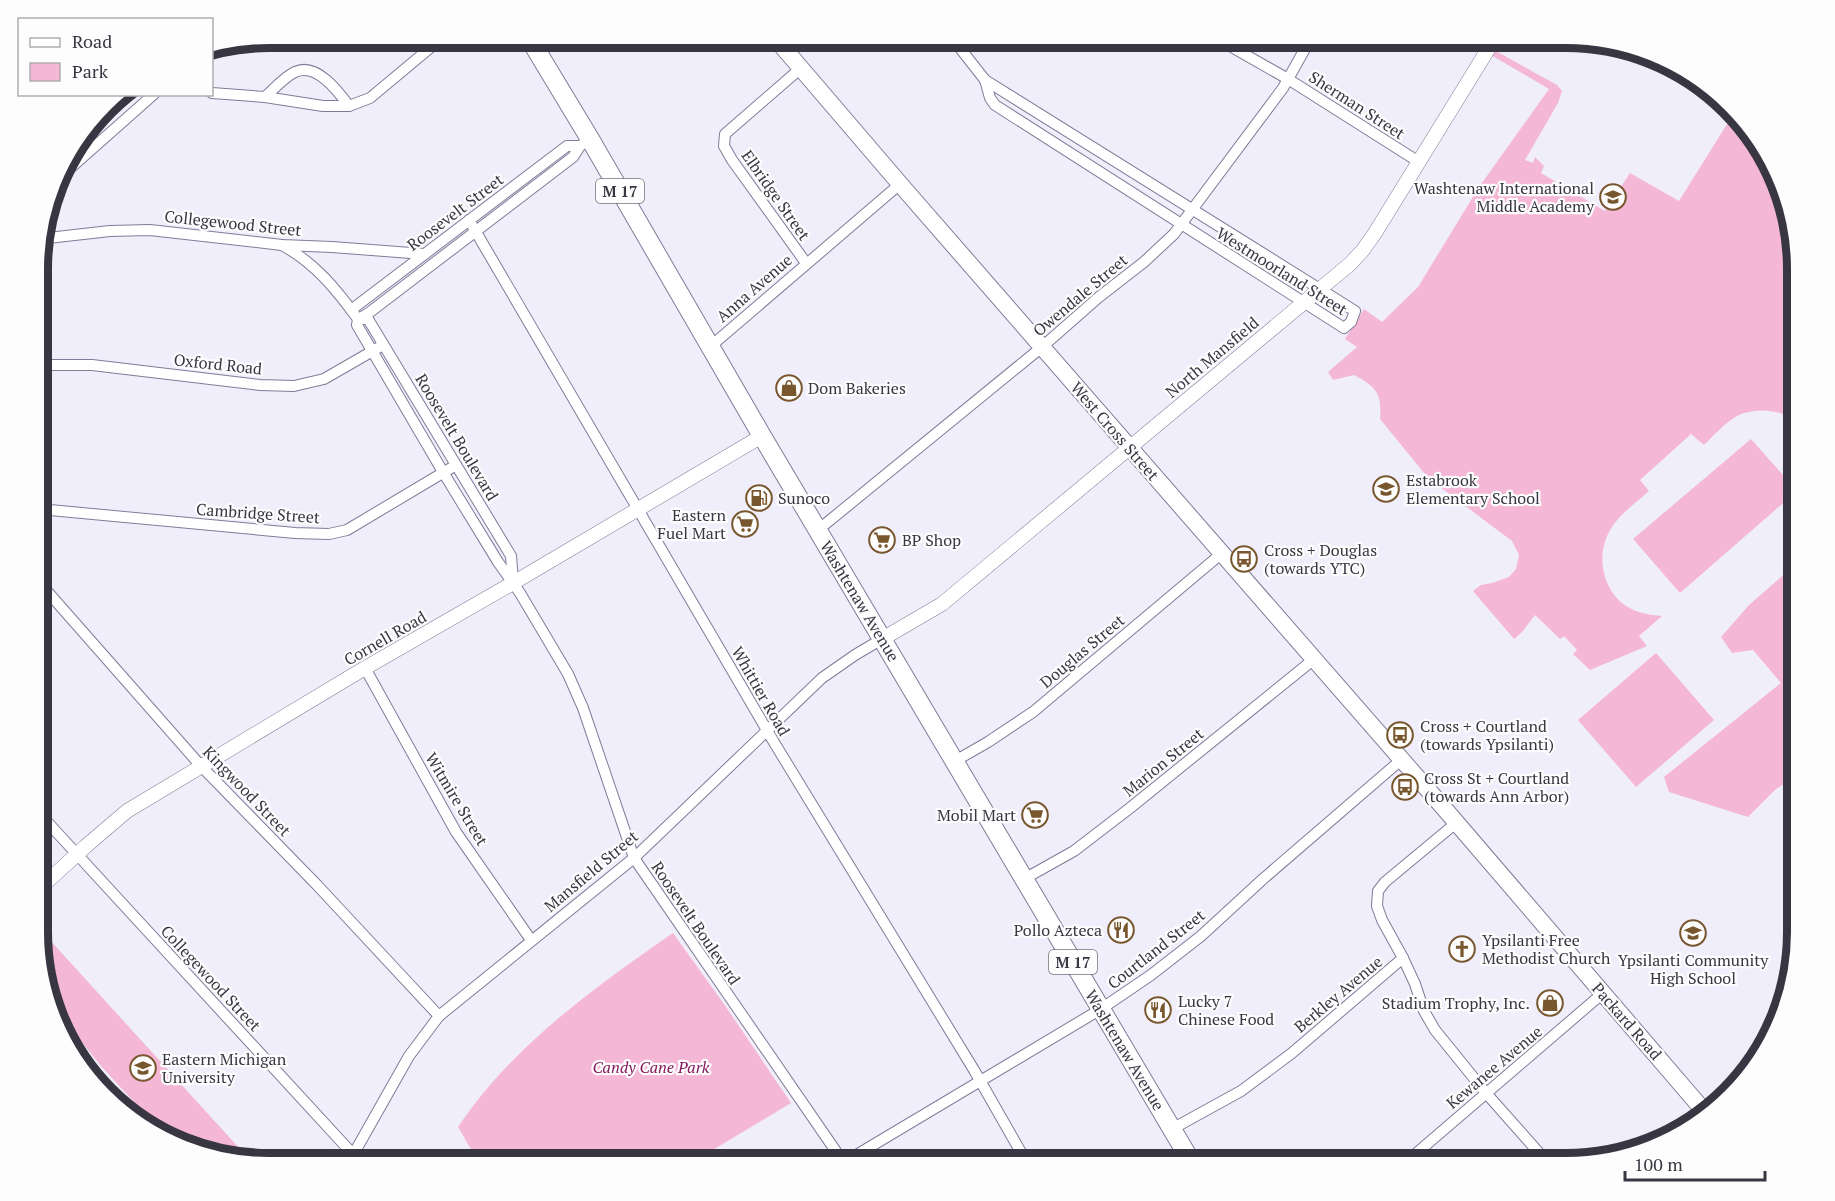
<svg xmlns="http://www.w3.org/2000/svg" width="1835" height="1201" viewBox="0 0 1835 1201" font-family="'PT Serif',serif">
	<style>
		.green { fill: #f5b7d6 }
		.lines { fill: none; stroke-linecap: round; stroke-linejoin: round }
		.minor-casing { stroke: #807b98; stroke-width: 12 }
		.tertiary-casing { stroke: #807b98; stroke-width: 15 }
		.secondary-casing { stroke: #807b98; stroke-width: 18 }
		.primary-casing { stroke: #807b98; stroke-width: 20 }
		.minor { stroke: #fff; stroke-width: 10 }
		.tertiary { stroke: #fff; stroke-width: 14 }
		.secondary { stroke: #fff; stroke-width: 16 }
		.primary { stroke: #fff; stroke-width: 18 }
		.labels { text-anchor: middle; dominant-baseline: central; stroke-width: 4.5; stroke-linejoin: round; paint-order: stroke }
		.shield { fill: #fdfdfd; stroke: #73727a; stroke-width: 1.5 }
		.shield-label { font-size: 15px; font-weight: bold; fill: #383642 }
		.street-label { font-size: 16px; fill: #383642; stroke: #fdfdfd }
		.poi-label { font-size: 16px; fill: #383642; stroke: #fdfdfd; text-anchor: start }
		.park-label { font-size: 16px; font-style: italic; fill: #831a5c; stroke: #fdfdfd }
		.rim { fill: none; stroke: #383642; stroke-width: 8 }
	</style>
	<rect width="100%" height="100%" fill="#f0eefb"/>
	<g class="green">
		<path d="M 1510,38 L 1545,38 C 1532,59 1526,53 1507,42 Z"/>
		<path d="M 1494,50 L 1557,85 L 1562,91 L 1558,103 L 1525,160 L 1533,163 L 1535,157 L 1544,166 L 1541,173 L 1605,211 L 1630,173 L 1679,201 L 1732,116 L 1767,154 L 1797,254 L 1797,422 C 1781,409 1755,407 1737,416 C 1725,423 1714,435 1704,445 L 1691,434 L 1640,480 L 1649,491 C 1637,502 1621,513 1612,527 C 1595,552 1601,589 1626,606 C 1638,613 1649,615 1662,616 L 1639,636 L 1647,646 L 1590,670 L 1573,654 L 1577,650 L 1564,636 L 1560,639 L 1535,615 L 1522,632 L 1514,639 L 1473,591 L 1481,585 L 1492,583 L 1509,577 L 1516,569 L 1519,555 L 1512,541 L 1428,478 L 1380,419 C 1382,394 1377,387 1354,375 L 1333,380 L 1328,372 L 1357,347 L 1345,339 L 1364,309 L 1382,322 L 1418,287 L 1479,187 L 1549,89 L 1491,55 Z"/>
		<path d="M 1751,439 L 1797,491 L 1680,593 L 1633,539 Z"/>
		<path d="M 1797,563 L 1797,776 L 1776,789 L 1748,817 L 1669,792 L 1664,777 L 1781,683 L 1753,650 L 1732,653 L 1721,637 L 1749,605 Z"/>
		<path d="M 1656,653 L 1714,720 L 1636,787 L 1578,720 Z"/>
		<path d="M 39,928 L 250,1160 L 195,1151 L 167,1138 L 101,1066 L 69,1026 L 62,1030 L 39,962 Z"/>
		<path d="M 673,933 L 724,1004 L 791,1103 L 691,1163 L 479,1163 L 458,1127 C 512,1046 594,988 673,933 Z"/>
	</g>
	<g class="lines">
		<g class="minor-casing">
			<g id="minor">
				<path d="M 952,38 L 985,80"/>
				<path d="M 1216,38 L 1288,79 L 1419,162"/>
				<path d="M 801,68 L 725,134 L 724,146 L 732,160 L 806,263"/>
				<path d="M 985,80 L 1355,311 L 1351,322 L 1344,328 L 995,105 L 990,98 Z"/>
				<path d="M 212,93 L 265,97 L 323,106 L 349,106 L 370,98 L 442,38"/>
				<path d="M 265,97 C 274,89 284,77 295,72 C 316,62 338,91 349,106"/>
				<path d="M 58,179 L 154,94"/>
				<path d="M 469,220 L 775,744 L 974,1070 L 1027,1163"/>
				<path d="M 39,239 L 110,231 L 150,230 L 282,245 L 332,247 L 424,254"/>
				<path d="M 282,245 C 315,263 336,289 358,319 L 357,325 L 443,472 L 498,562 L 520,593 L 568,674 L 583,708 L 634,858 L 844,1163"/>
				<path d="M 351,310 L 567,146 L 580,146"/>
				<path d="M 358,319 L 368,319 L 511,556 L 513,581"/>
				<path d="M 359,319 L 370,312 L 573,157 L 580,146 L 590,139"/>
				<path d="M 711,346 L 900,184"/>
				<path d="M 39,365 L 92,365 L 260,385 L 294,386 L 324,379 L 383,345"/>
				<path d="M 39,509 L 295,533 L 329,534 L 347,530 L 456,465"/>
				<path d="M 818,530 L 1042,347 L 1099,297 L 1144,262 L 1174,234 L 1283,88 L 1311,38"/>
				<path d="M 39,582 L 201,766 L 317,885 L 439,1016"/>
				<path d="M 365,668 L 456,832 L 531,940"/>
				<path d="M 955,761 L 988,742 L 1033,712 L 1221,554"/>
				<path d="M 39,813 L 361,1163"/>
				<path d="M 1456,823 L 1385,882 L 1378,891 L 1377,906 L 1382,920 L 1403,958 L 1415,984 L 1424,1011 L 1435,1030 L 1486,1093 L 1548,1163"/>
				<path d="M 1024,879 L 1074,851 L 1130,808 L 1313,660"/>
				<path d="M 1172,1129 L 1241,1091 L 1292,1053 L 1403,958"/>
				<path d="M 1679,1134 L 1704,1111"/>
				<path d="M 353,1155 L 409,1056 L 439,1016 L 634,858 L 822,678 L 855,655 L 882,639"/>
				<path d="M 843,1163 L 1101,1009 L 1151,975 L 1201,936 L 1263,879 L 1401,760"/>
				<path d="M 1405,1163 L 1603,993"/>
			</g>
		</g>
		<g class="tertiary-casing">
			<g id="tertiary">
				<path d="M 107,107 L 121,94"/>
				<path d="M 882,639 L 942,604 L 1350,264 L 1363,250 L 1375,233 L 1495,38"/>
				<path d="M 39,889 L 86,846 L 127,811 L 365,668 L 513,583 L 762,436"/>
			</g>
		</g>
		<g class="secondary-casing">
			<path id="secondary" d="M 775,38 L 900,184 L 1443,807 L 1704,1111"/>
		</g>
		<g class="primary-casing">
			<path id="primary" d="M 529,38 L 590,139 L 762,436 L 1192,1163"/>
		</g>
		<use href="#minor" class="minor"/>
		<use href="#tertiary" class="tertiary"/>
		<use href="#secondary" class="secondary"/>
		<use href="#primary" class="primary"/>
	</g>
	<defs>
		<g id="school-ring" transform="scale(1.35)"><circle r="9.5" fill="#fdfdfd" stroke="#79572e" stroke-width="1.5"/><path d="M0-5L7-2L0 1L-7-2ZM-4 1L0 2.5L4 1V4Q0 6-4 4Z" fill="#79572e"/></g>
		<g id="shop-ring" transform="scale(1.35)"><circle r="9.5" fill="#fdfdfd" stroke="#79572e" stroke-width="1.5"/><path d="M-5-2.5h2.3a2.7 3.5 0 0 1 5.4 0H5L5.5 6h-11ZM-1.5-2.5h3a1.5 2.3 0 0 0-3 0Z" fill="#79572e"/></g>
		<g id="fuel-ring" transform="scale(1.35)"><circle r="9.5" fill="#fdfdfd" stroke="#79572e" stroke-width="1.5"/><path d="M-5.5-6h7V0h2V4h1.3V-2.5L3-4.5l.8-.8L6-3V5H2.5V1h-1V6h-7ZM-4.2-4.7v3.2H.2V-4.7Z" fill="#79572e"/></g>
		<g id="supermarket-ring" transform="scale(1.35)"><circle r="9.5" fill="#fdfdfd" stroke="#79572e" stroke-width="1.5"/><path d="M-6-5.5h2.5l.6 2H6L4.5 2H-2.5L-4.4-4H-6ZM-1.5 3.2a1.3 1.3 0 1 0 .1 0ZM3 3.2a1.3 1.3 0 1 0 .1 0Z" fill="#79572e"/></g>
		<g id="bus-ring" transform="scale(1.35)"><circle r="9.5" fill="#fdfdfd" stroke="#79572e" stroke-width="1.5"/><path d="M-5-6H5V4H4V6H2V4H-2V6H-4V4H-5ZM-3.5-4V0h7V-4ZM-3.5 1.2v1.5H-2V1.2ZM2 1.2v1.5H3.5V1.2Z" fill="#79572e"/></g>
		<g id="restaurant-ring" transform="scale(1.35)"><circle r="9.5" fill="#fdfdfd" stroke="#79572e" stroke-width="1.5"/><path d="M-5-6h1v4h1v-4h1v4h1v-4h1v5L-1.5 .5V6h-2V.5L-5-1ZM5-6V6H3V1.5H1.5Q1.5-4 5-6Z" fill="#79572e"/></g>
		<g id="church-ring" transform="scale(1.35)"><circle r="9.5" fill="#fdfdfd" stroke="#79572e" stroke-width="1.5"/><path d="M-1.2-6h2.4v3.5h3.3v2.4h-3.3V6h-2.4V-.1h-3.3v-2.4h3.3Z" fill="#79572e"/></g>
		<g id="university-ring" transform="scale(1.35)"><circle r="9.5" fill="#fdfdfd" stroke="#79572e" stroke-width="1.5"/><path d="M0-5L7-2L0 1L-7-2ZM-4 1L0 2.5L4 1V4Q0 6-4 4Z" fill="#79572e"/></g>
	</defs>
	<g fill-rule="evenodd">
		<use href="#school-ring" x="1613" y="197"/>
		<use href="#shop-ring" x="789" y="388"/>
		<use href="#school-ring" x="1386" y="489"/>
		<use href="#fuel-ring" x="759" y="498"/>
		<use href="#supermarket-ring" x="745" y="524"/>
		<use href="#supermarket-ring" x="882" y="540"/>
		<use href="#bus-ring" x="1244" y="559"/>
		<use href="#bus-ring" x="1400" y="735"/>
		<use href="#bus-ring" x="1405" y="787"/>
		<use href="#supermarket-ring" x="1035" y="815"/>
		<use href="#restaurant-ring" x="1121" y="930"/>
		<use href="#school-ring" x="1693" y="933"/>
		<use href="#church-ring" x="1462" y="949"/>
		<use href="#shop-ring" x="1550" y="1003"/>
		<use href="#restaurant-ring" x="1158" y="1010"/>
		<use href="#university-ring" x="143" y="1068"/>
	</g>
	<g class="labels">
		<g class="shield">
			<rect x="596" y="179" width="48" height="24" rx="4.5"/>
			<rect x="1049" y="950" width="48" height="24" rx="4.5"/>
		</g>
		<g class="shield-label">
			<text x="620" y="191">M 17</text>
			<text x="1073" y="962">M 17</text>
		</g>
		<g class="street-label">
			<text transform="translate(1357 105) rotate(33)">Sherman Street</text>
			<text transform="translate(776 195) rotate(55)">Elbridge Street</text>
			<text transform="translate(455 212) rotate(-37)">Roosevelt Street</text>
			<text transform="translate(233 223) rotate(6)">Collegewood Street</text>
			<text transform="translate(1282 271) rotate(32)">Westmoorland Street</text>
			<text transform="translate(754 288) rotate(-41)">Anna Avenue</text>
			<text transform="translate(1080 295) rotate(-40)">Owendale Street</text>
			<text transform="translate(1212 357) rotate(-40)">North Mansfield</text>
			<text transform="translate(218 364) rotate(6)">Oxford Road</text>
			<text transform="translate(1115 431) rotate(49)">West Cross Street</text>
			<text transform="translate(457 437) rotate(59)">Roosevelt Boulevard</text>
			<text transform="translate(258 513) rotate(4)">Cambridge Street</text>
			<text transform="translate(860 601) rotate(59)">Washtenaw Avenue</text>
			<text transform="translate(385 638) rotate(-30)">Cornell Road</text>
			<text transform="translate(1082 651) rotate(-40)">Douglas Street</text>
			<text transform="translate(761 691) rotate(60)">Whittier Road</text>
			<text transform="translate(1163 762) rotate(-39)">Marion Street</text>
			<text transform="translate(247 791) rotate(46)">Kingwood Street</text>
			<text transform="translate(457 799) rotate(59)">Witmire Street</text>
			<text transform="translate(591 871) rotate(-40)">Mansfield Street</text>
			<text transform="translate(696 923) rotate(56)">Roosevelt Boulevard</text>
			<text transform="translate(1156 949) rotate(-38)">Courtland Street</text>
			<text transform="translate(211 978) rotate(47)">Collegewood Street</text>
			<text transform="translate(1338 994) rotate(-40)">Berkley Avenue</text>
			<text transform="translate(1627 1021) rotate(49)">Packard Road</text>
			<text transform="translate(1125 1050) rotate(59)">Washtenaw Avenue</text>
			<text transform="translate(1494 1067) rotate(-40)">Kewanee Avenue</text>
		</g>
		<g class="poi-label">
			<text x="1594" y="188" text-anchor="end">Washtenaw International<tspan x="1594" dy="18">Middle Academy</tspan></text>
			<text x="808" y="388">Dom Bakeries</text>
			<text x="1406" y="480">Estabrook<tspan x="1406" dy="18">Elementary School</tspan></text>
			<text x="778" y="498">Sunoco</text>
			<text x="726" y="515" text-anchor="end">Eastern<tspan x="726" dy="18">Fuel Mart</tspan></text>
			<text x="902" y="540">BP Shop</text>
			<text x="1264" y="550">Cross + Douglas<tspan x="1264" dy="18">(towards YTC)</tspan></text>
			<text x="1420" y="726">Cross + Courtland<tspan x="1420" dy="18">(towards Ypsilanti)</tspan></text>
			<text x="1424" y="778">Cross St + Courtland<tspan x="1424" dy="18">(towards Ann Arbor)</tspan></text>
			<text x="1016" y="815" text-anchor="end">Mobil Mart</text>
			<text x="1102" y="930" text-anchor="end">Pollo Azteca</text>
			<text x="1482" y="940">Ypsilanti Free<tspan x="1482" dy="18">Methodist Church</tspan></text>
			<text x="1693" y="960" text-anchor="middle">Ypsilanti Community<tspan x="1693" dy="18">High School</tspan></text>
			<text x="1178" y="1001">Lucky 7<tspan x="1178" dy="18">Chinese Food</tspan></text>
			<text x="1530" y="1003" text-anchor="end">Stadium Trophy, Inc.</text>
			<text x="162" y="1059">Eastern Michigan<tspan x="162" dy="18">University</tspan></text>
		</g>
		<g class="park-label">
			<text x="651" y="1067">Candy Cane Park</text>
		</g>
	</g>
	<path d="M0 0H1835V1201H0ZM269 48H1566A221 221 0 0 1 1787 269V932A221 221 0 0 1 1566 1153H269A221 221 0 0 1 48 932V269A221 221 0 0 1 269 48Z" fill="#fdfdfd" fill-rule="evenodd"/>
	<path class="rim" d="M269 48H1566A221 221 0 0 1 1787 269V932A221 221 0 0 1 1566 1153H269A221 221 0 0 1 48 932V269A221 221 0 0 1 269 48Z"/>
	<rect x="18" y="18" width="195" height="78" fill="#fdfdfd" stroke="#aeadb2" stroke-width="1.5"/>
	<rect x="30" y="38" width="30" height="9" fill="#ffffff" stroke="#aeadb2" stroke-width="1.5"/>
	<text x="72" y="48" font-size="18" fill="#383642">Road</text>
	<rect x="30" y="63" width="30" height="18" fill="#f5b7d6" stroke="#aeadb2" stroke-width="1.5"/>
	<text x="72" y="78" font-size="18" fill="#383642">Park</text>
	<path d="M1625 1171v9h140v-9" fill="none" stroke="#383642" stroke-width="3"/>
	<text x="1634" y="1171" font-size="18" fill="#383642" stroke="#fdfdfd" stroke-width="4.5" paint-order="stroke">100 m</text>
</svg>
